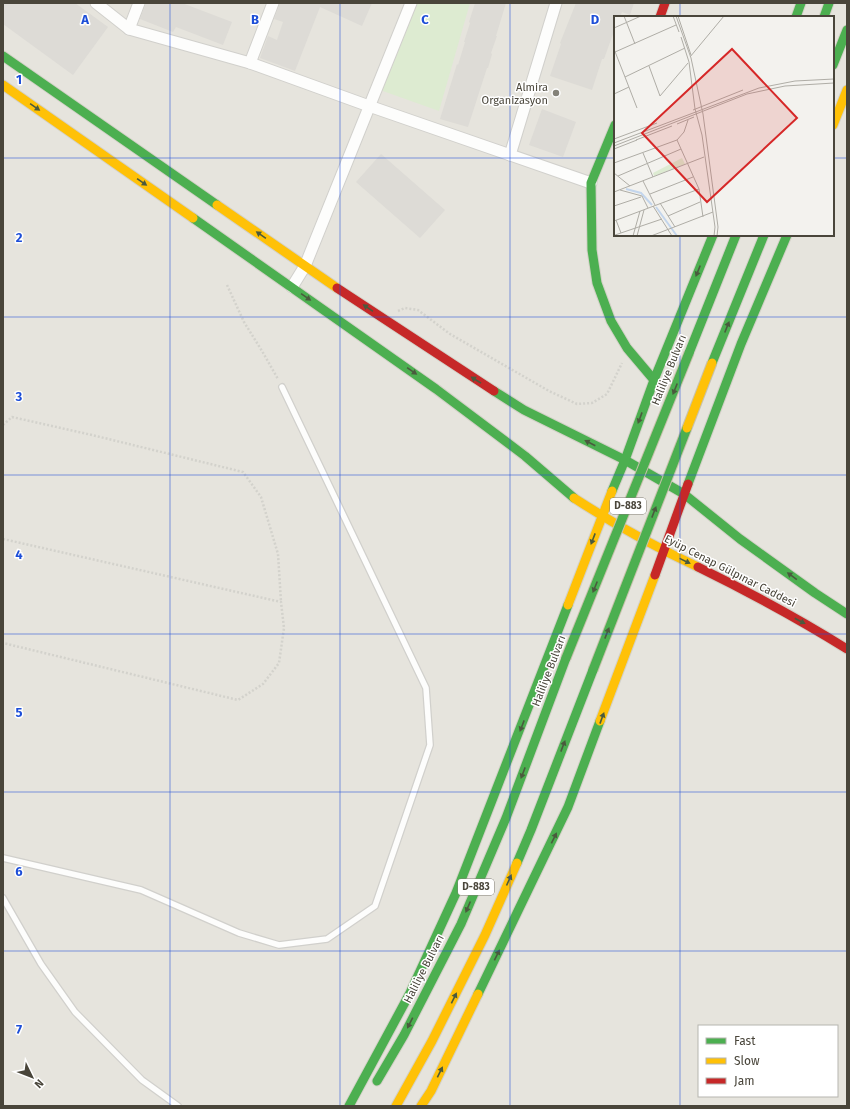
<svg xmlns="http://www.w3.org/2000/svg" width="850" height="1109" viewBox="0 0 850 1109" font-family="'Fira Sans',sans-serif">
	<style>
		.residential { fill: #e6e4dd; fill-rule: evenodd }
		.green { fill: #ddebd1 }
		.building { fill: #dddbd6 }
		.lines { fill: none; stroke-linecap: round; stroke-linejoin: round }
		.lane-casing { stroke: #d1d0cc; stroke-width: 8 }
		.street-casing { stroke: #d1d0cc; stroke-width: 13 }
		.fast-casing { stroke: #d3d1c7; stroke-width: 11 }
		.slow-casing { stroke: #d3d1c7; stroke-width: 11 }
		.jam-casing { stroke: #d3d1c7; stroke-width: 11 }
		.path { stroke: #d3d2cc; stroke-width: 2.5; stroke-dasharray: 2 2; stroke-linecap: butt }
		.lane { stroke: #fdfdfc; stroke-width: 5.5 }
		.street { stroke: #fdfdfc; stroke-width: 11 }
		.fast { stroke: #4caf50; stroke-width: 9 }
		.slow { stroke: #ffc107; stroke-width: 9 }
		.jam { stroke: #c62828; stroke-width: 9 }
		.fast-bridge-casing { stroke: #c8c2ac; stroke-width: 11; stroke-linecap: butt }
		.slow-bridge-casing { stroke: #c8c2ac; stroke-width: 11; stroke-linecap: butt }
		.fast-bridge { stroke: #4caf50; stroke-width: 9 }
		.slow-bridge { stroke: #ffc107; stroke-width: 9 }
		.oneway { fill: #4a5a3e }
		.grid { fill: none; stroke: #1d4ed8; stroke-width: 1; stroke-opacity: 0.55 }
		.poi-dot { fill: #848279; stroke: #fff; stroke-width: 1.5 }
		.labels { text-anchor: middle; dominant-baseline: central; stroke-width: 3; stroke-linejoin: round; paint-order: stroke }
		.shield { fill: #fff; stroke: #807d75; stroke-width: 1 }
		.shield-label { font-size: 10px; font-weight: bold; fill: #49453a }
		.poi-label { font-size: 11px; fill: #49453a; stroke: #fff; text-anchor: end }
		.street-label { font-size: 11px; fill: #49453a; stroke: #fff }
		.inset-river { fill: none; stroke: #c3d5ec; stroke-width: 2 }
		.inset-road { fill: none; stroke: #afada6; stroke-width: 1 }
		.view { fill: #d62828; fill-opacity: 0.15; stroke: #d62828; stroke-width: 2 }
		.inset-edge { fill: none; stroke: #49453a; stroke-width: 2 }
		.grid-label { font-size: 13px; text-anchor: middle; font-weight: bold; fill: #1d4ed8; stroke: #fff; stroke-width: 3; stroke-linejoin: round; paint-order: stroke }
	</style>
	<rect width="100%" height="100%" fill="#f3f2ee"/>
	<path class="residential" d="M 3,3 L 847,3 L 847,1106 L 3,1106 ZM 615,17 L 833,17 L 833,235 L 615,235 ZM 699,1026 L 837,1026 L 837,1096 L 699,1096 Z"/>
	<path class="green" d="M 417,3 L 470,3 L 439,111 L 380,90 Z"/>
	<g class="building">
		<path d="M 3,3 L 75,3 L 108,27 L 73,75 L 3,24 Z"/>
		<path d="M 146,3 L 182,3 L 232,22 L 223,45 L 176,27 L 173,32 L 140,19 Z"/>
		<path d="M 280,3 L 372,3 L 362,26 L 320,7 L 295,71 L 260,58 L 268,36 L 277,40 L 283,22 L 274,19 Z"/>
		<path d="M 475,3 L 506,3 L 496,36 L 497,36 L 491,53 L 492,54 L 488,68 L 487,68 L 468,127 L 440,119 L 457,64 L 458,65 L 465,42 L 464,42 L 470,23 L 469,22 Z"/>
		<path d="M 576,3 L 634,3 L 630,15 L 622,12 L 620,17 L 615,17 L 615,35 L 613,34 L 604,59 L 602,59 L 592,90 L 550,76 L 561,44 L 560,43 Z"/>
		<path d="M 542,109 L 576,122 L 563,157 L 529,145 Z"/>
		<path d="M 381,154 L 445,210 L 420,238 L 356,182 Z"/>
	</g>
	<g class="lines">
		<g class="lane-casing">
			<g id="lane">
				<path d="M 3,858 L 141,890 L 239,933 L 279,945 L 327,939 L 375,906 L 430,745 L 426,688 L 282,387"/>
				<path d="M 3,898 L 41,964 L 75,1012 L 142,1080 L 178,1106"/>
			</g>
		</g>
		<g class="street-casing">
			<g id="street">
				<path d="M 96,3 L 129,29 L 250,63 L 369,106 L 591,183"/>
				<path d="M 129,29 L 139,3"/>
				<path d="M 250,63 L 273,3"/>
				<path d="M 510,155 L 556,3"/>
				<path d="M 292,287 L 305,266 L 411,3"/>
			</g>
		</g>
		<g class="fast-casing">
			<g id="fast">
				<path d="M 796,17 L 801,3"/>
				<path d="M 824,17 L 829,3"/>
				<path d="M 3,56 L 217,205"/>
				<path d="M 833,65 L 847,30"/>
				<path d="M 615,125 L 591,183 L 592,250 L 597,283 L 611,321 L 627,348 L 654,380"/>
				<path d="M 193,218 L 436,389 L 525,456 L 574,498"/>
				<path d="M 689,353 L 736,235"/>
				<path d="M 712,363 L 764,235"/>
				<path d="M 494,391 L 524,410 L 625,460 L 684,494 L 740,539 L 815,593 L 847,614"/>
				<path d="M 688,484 L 741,344 L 787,235"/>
				<path d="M 612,491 L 625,460 L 654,380 L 713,235"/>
				<path d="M 517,863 L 531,830 L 593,670"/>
				<path d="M 478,994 L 568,807 L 600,721"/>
				<path d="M 377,1081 L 404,1035 L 461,924 L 506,818 L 566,658"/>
				<path d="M 349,1106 L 410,993 L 456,893 L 568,605"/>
			</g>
		</g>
		<g class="slow-casing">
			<g id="slow">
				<path d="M 3,85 L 193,218"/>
				<path d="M 833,125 L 847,90"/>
				<path d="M 217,205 L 337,288"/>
				<path d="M 574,498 C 614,524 655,547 698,567"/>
				<path d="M 568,605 L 612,491"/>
				<path d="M 600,721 L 655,575"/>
				<path d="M 396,1106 L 432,1041 L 485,935 L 517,863"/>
				<path d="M 421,1106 L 431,1091 L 478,994"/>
			</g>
		</g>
		<g class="jam-casing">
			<g id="jam">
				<path d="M 660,17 L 665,3"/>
				<path d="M 337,288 L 494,391"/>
				<path d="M 698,567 C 749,592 799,619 847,649"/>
				<path d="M 655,575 L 688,484"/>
			</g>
		</g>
		<g class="path">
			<path d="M 227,285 L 244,322 L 262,351 L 278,379"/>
			<path d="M 398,311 L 405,308 L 418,310 L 450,334 L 549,391 L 577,404 L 592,403 L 607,394 L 622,363"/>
			<path d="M 3,425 L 12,417 L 92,435 L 243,472 L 261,497 L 278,554 L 281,602"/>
			<path d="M 3,539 L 281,602 L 284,628 L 279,663 L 263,684 L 238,700 L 3,643"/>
		</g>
		<use href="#lane" class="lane"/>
		<use href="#street" class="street"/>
		<use href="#fast" class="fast"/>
		<use href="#slow" class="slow"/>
		<use href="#jam" class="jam"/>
		<g class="fast-bridge-casing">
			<g id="fast-bridge">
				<path d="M 566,658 L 689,353"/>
				<path d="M 593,670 L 687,428"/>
			</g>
		</g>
		<g class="slow-bridge-casing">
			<path id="slow-bridge" d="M 687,428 L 712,363"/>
		</g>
		<use href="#fast-bridge" class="fast-bridge"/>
		<use href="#slow-bridge" class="slow-bridge"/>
	</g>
	<defs><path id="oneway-solid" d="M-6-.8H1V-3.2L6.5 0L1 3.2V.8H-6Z"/></defs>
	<g class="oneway">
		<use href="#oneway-solid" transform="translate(35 107) rotate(35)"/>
		<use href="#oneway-solid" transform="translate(142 182) rotate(35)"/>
		<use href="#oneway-solid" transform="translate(261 235) rotate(-145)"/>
		<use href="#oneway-solid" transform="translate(698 271) rotate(112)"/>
		<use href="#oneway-solid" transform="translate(306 297) rotate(35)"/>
		<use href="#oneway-solid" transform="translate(368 308) rotate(-146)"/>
		<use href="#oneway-solid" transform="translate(727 327) rotate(-68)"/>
		<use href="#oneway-solid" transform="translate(412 371) rotate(35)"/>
		<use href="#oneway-solid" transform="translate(476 380) rotate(-148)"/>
		<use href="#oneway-solid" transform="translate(675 389) rotate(112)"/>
		<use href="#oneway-solid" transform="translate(640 418) rotate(110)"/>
		<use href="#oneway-solid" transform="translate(590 443) rotate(-153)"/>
		<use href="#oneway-solid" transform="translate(654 512) rotate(-69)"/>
		<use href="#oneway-solid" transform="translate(593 539) rotate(111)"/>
		<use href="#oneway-solid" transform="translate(685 561) rotate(26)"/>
		<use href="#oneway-solid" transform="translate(792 576) rotate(-144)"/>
		<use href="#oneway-solid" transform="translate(595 587) rotate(112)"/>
		<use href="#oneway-solid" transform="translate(800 621) rotate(28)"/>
		<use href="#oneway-solid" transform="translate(607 633) rotate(-69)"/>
		<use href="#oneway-solid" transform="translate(602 718) rotate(-70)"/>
		<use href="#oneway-solid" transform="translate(522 726) rotate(111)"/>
		<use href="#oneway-solid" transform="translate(563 746) rotate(-69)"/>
		<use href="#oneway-solid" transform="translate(523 773) rotate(111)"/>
		<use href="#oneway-solid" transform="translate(554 838) rotate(-64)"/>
		<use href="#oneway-solid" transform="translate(509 880) rotate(-66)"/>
		<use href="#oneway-solid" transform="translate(468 907) rotate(113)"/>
		<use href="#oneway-solid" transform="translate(497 955) rotate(-64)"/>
		<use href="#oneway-solid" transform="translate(454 998) rotate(-64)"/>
		<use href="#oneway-solid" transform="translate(410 1023) rotate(117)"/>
		<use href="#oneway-solid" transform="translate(440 1072) rotate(-64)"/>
	</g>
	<path class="grid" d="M 170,3 L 170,1106M 340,3 L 340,1106M 510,3 L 510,1106M 680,3 L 680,17M 3,158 L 615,158M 833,158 L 847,158M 680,235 L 680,1106M 3,317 L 847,317M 3,475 L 847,475M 3,634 L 847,634M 3,792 L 847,792M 3,951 L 847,951"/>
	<circle class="poi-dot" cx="556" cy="93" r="4"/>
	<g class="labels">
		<g class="shield">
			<rect x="610" y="498" width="36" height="16" rx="3"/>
			<rect x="458" y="879" width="36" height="16" rx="3"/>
		</g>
		<g class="shield-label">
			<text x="628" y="506">D-883</text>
			<text x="476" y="887">D-883</text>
		</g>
		<g class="poi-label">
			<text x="548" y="87">Almira<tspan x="548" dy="13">Organizasyon</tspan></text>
		</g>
		<g class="street-label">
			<text transform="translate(669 370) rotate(-68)">Haliliye Bulvarı</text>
			<text transform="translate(730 571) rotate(27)">Eyüp Cenap Gülpınar Caddesi</text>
			<text transform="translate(549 671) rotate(-69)">Haliliye Bulvarı</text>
			<text transform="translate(424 969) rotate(-63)">Haliliye Bulvarı</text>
		</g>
	</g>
	<g transform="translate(614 16)">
		<rect width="220" height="220" fill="#f3f2ee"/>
		<path d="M 68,142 L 71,148 L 40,160 L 39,157 Z" fill="#ddebd1"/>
		<path class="inset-river" d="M 12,173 L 27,177 L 38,189M 42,191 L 63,220"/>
		<path class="inset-road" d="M 10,0 L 21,28M 59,0 L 65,16M 62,0 L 77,42 L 89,98 L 104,211 L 103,220M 64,0 L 77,39M 0,12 L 27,0M 67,21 L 75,46 L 81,93 L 88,119 L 101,211 L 100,220M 0,33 L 11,61M 1,36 L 62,9M 76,41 L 110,0M 35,50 L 46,80 L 74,47M 0,78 L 15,71M 23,92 L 11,61 L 71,32M 79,94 L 129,74M 63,108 L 80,101M 0,123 L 43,107M 22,124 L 58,110M 63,124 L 85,173 L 89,201M 0,127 L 145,72 L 181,65 L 220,63M 0,130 L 133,78 L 171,70 L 220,67M 0,133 L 23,124M 29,137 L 39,161M 0,147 L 63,124 L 70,116 L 74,104M 0,157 L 16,170M 4,160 L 67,133M 29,165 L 41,189M 6,174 L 28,180 L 34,192M 0,176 L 90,141M 36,178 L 79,161M 46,187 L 61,211M 0,190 L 27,181M 39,190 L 58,220M 54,200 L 86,186M 2,204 L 7,217M 0,205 L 85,173M 1,219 L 48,203M 19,220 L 26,195M 23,220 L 30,194M 37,220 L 99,196"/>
		<path class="view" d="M 118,33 L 183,102 L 93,186 L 28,117 Z"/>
		<rect width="220" height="220" class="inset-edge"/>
	</g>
	<g class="grid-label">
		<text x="85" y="24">A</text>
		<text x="255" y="24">B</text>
		<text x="425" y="24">C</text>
		<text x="595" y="24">D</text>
		<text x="19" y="84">1</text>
		<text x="19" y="242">2</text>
		<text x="19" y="401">3</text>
		<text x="19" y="559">4</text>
		<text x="19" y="717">5</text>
		<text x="19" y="876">6</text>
		<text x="19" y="1034">7</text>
	</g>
	<rect width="850" height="1109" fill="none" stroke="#49453a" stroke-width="8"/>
	<rect x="698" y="1025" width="140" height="72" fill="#ffffff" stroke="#b6b5b0"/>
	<rect x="706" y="1038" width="20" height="6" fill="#4caf50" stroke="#b6b5b0"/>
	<text x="734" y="1045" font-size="12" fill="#49453a">Fast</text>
	<rect x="706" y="1058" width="20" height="6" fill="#ffc107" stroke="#b6b5b0"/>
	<text x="734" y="1065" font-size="12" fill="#49453a">Slow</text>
	<rect x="706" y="1078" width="20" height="6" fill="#c62828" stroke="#b6b5b0"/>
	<text x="734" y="1085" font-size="12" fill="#49453a">Jam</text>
	<g transform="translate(32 1077) rotate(133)" stroke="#ffffff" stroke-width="3" paint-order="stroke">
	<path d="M0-3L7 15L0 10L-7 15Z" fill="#49453a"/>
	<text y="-6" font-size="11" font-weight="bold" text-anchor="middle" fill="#49453a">N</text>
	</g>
</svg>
